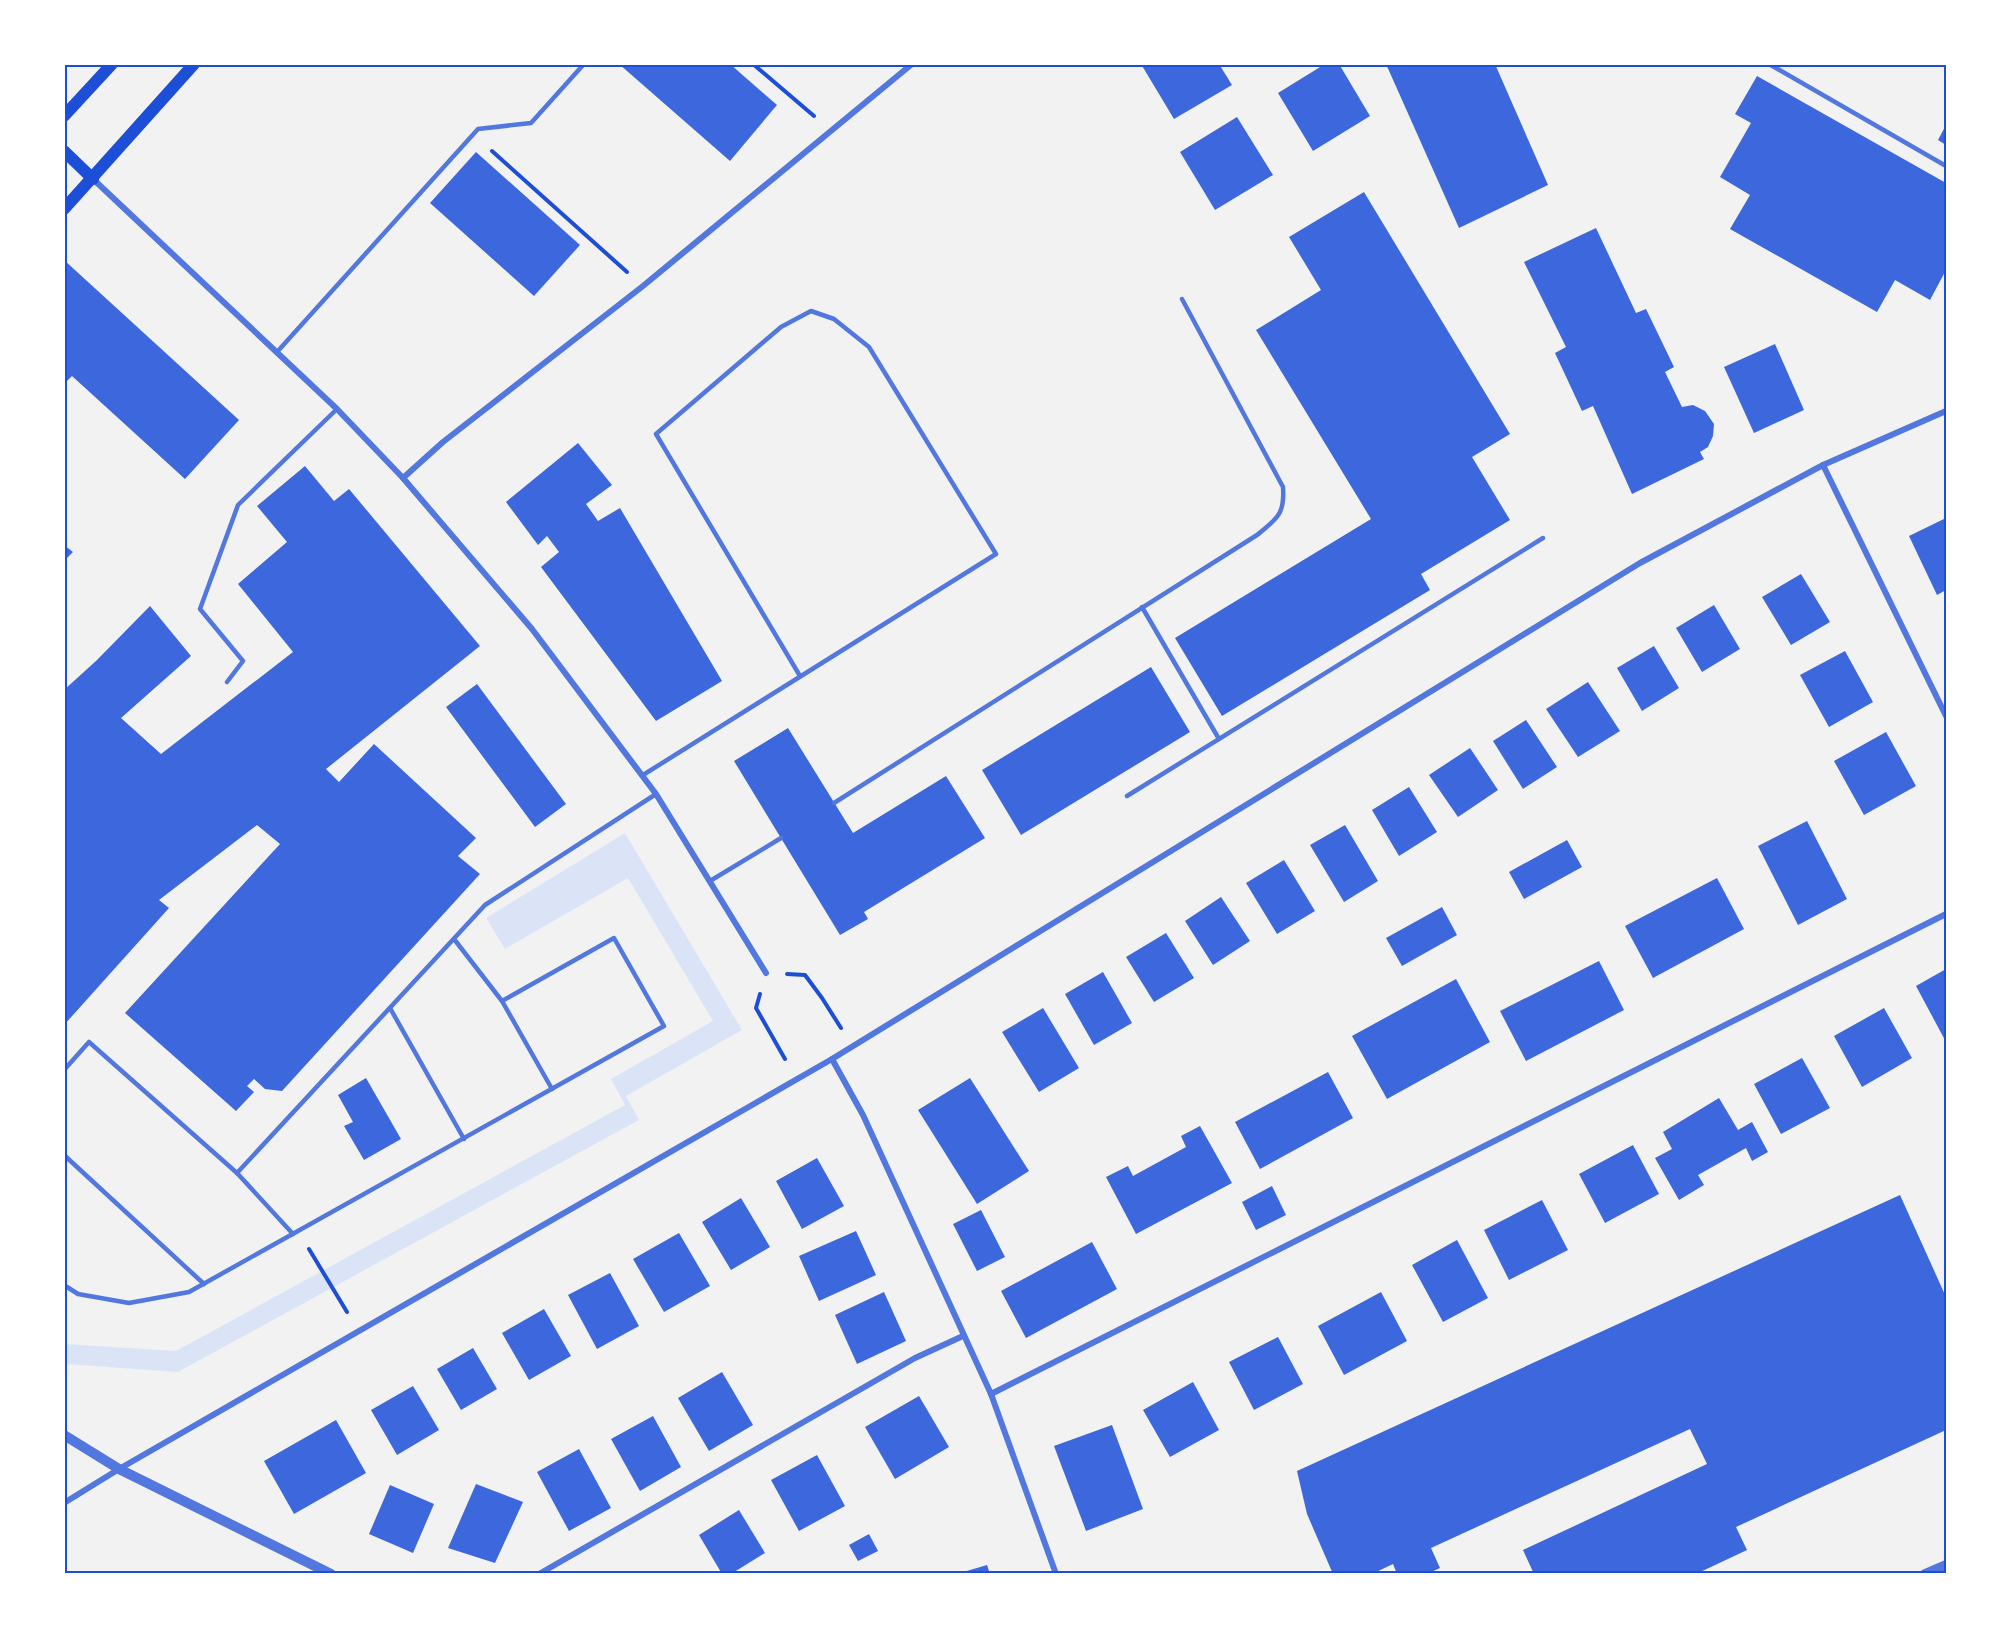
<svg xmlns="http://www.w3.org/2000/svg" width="2011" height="1638" viewBox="0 0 2011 1638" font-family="Roboto,sans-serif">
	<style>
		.green { fill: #dbe4f7 }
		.building { fill: #3d67dc }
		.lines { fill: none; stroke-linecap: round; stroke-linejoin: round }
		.path { stroke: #1d4ed8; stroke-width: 4 }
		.service { stroke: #5277de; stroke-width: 4.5 }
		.minor { stroke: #5277de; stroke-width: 6 }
		.tertiary { stroke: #5277de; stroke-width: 10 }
		.secondary { stroke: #1d4ed8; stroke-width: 12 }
		.neatline { fill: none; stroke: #1d4ed8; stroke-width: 2 }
	</style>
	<rect width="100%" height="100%" fill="#f2f2f2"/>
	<path class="green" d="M 625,833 L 742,1030 L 626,1096 L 639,1120 L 178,1372 L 65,1364 L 64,1344 L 176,1351 L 625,1105 L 611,1079 L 713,1021 L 628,878 L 505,949 L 486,918 Z"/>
	<g class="building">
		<path d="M 619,64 L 730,64 L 777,105 L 730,161 Z"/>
		<path d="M 1141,64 L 1219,64 L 1232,85 L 1174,119 Z"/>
		<path d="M 1325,64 L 1339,64 L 1370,116 L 1313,151 L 1278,93 Z"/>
		<path d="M 1386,64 L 1495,64 L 1548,185 L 1459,228 Z"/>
		<path d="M 1757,76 L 1946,183 L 1946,270 L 1930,300 L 1895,280 L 1877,312 L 1730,229 L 1750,195 L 1720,177 L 1751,123 L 1735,114 Z"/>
		<path d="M 1237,117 L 1273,175 L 1215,210 L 1180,152 Z"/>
		<path d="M 1946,125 L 1946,145 L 1938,140 Z"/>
		<path d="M 476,152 L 580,245 L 534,296 L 430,203 Z"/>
		<path d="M 1364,192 L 1510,434 L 1472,457 L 1510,520 L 1421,574 L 1430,590 L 1222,716 L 1175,638 L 1371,519 L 1256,330 L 1321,290 L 1289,237 Z"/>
		<path d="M 1596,228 L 1636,313 L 1646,309 L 1674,367 L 1665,372 L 1682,407 L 1693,405 L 1705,411 L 1714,424 L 1713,436 L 1708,447 L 1700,452 L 1704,459 L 1632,494 L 1593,406 L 1582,411 L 1555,353 L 1566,347 L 1524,262 Z"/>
		<path d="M 64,260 L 239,420 L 185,479 L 72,376 L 64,384 Z"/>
		<path d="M 1775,344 L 1804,410 L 1754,433 L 1724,367 Z"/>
		<path d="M 578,443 L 612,485 L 586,504 L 598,521 L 620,508 L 722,681 L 656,721 L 541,567 L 559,552 L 547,536 L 538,545 L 506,502 Z"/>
		<path d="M 305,466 L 334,501 L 349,489 L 480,646 L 326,769 L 339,782 L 374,744 L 476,838 L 458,856 L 480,874 L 282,1091 L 265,1089 L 254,1079 L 247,1086 L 254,1092 L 236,1111 L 125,1013 L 280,844 L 257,825 L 159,900 L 169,908 L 64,1025 L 64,690 L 97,660 L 150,606 L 191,656 L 121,718 L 161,754 L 293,652 L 238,584 L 287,542 L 257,506 Z"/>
		<path d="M 1946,518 L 1946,590 L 1937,595 L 1909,536 Z"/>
		<path d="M 64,545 L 73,552 L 64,561 Z"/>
		<path d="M 1801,574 L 1830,622 L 1791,645 L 1762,597 Z"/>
		<path d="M 1714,605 L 1740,649 L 1702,672 L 1676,628 Z"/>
		<path d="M 1654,646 L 1679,688 L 1642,711 L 1617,668 Z"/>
		<path d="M 1845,651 L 1873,702 L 1829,727 L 1800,675 Z"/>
		<path d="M 1151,667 L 1190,732 L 1021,835 L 982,770 Z"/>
		<path d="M 1588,682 L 1620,731 L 1578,757 L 1546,709 Z"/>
		<path d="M 477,684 L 566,804 L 535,827 L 446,707 Z"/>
		<path d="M 1526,720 L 1557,767 L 1523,789 L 1493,741 Z"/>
		<path d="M 788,728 L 853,833 L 946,776 L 985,838 L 864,912 L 868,919 L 840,935 L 734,761 Z"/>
		<path d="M 1886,732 L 1916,786 L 1864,815 L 1834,761 Z"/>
		<path d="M 1470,748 L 1498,790 L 1458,817 L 1429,775 Z"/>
		<path d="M 1409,787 L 1437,832 L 1399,856 L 1372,810 Z"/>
		<path d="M 1807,821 L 1847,899 L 1798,925 L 1758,846 Z"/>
		<path d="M 1345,825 L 1378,881 L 1344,902 L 1310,845 Z"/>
		<path d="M 1567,840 L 1582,867 L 1524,899 L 1509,872 Z"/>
		<path d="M 1284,860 L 1315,911 L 1277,934 L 1246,883 Z"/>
		<path d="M 1717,878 L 1744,929 L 1653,978 L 1625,926 Z"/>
		<path d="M 1221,897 L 1250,941 L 1213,965 L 1185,921 Z"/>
		<path d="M 1442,907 L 1457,935 L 1402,966 L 1386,938 Z"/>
		<path d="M 1166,933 L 1194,978 L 1154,1002 L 1126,957 Z"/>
		<path d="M 1599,961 L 1624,1010 L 1526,1061 L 1500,1011 Z"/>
		<path d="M 1946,969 L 1946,1042 L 1916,986 Z"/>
		<path d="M 1103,972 L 1132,1023 L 1094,1045 L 1065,994 Z"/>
		<path d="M 1456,979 L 1490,1042 L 1387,1099 L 1352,1036 Z"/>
		<path d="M 1043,1008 L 1079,1068 L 1039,1092 L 1002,1032 Z"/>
		<path d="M 1884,1008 L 1912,1058 L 1862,1087 L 1834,1036 Z"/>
		<path d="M 1802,1058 L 1830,1108 L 1781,1134 L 1754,1084 Z"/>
		<path d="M 1328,1072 L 1353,1118 L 1260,1169 L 1235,1122 Z"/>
		<path d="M 366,1078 L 401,1139 L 364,1160 L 344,1126 L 353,1122 L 338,1095 Z"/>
		<path d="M 970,1078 L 1029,1171 L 977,1204 L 918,1110 Z"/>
		<path d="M 1719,1098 L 1738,1130 L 1752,1122 L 1768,1152 L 1752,1161 L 1746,1148 L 1698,1175 L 1704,1185 L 1679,1200 L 1655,1158 L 1672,1149 L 1663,1132 Z"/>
		<path d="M 1200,1126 L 1232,1183 L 1136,1234 L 1106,1177 L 1128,1166 L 1133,1176 L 1186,1147 L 1181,1136 Z"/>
		<path d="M 1633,1145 L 1659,1194 L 1605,1223 L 1579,1174 Z"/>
		<path d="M 817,1158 L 844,1206 L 802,1229 L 776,1181 Z"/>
		<path d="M 1272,1186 L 1286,1215 L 1256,1230 L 1242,1202 Z"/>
		<path d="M 1900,1195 L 1946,1297 L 1946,1430 L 1736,1527 L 1747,1550 L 1696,1574 L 1534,1574 L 1523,1550 L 1707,1464 L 1690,1429 L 1431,1548 L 1440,1568 L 1427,1574 L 1397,1574 L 1393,1564 L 1372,1574 L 1333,1574 L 1307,1514 L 1297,1471 Z"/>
		<path d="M 741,1198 L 770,1247 L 731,1270 L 702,1222 Z"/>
		<path d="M 1542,1200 L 1568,1250 L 1509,1280 L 1484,1230 Z"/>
		<path d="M 981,1210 L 1005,1257 L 977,1271 L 953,1224 Z"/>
		<path d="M 856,1231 L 876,1275 L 819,1301 L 799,1256 Z"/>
		<path d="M 679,1233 L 710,1286 L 664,1312 L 633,1259 Z"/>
		<path d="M 1457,1240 L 1488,1298 L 1443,1322 L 1412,1265 Z"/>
		<path d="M 1092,1242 L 1117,1289 L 1026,1338 L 1001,1291 Z"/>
		<path d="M 610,1273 L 639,1326 L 597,1349 L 568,1295 Z"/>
		<path d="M 884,1292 L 906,1341 L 857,1364 L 835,1315 Z"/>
		<path d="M 1381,1292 L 1407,1341 L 1344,1375 L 1318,1326 Z"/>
		<path d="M 544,1309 L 571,1356 L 529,1380 L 502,1333 Z"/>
		<path d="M 1278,1337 L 1303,1384 L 1254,1410 L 1229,1362 Z"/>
		<path d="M 473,1348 L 497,1389 L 461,1410 L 437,1369 Z"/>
		<path d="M 722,1372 L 753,1425 L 709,1451 L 678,1398 Z"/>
		<path d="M 1193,1382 L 1219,1430 L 1170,1457 L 1143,1410 Z"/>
		<path d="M 413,1386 L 439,1430 L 397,1455 L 371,1410 Z"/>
		<path d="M 919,1396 L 949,1447 L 895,1479 L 865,1427 Z"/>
		<path d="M 653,1416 L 681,1467 L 640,1491 L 611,1439 Z"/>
		<path d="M 336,1420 L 366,1473 L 294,1514 L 264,1461 Z"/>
		<path d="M 1112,1425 L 1143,1509 L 1086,1531 L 1054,1446 Z"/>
		<path d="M 579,1449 L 611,1508 L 569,1531 L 537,1472 Z"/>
		<path d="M 817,1455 L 845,1506 L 799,1531 L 771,1480 Z"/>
		<path d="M 476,1484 L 523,1502 L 495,1563 L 448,1548 Z"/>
		<path d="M 390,1485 L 434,1504 L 413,1553 L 369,1534 Z"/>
		<path d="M 739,1510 L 765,1553 L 731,1574 L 722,1574 L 699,1535 Z"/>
		<path d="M 869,1534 L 878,1551 L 858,1561 L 849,1545 Z"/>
		<path d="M 987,1565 L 990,1574 L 960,1574 L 960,1573 Z"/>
	</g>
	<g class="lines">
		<g class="path">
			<path d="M 753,64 L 814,116"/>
			<path d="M 492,151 L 627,272"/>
			<path d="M 787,974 L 805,975 L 822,998 L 841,1028"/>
			<path d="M 760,994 L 756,1008 L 785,1059"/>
			<path d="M 309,1249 L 347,1312"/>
		</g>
		<g class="service">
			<path d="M 1769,64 L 1946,166"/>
			<path d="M 277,352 L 478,129 L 531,123 L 584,64"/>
			<path d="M 1142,607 L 1219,739"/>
			<path d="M 227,682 L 243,661 L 200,609 L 238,505 L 337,409"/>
			<path d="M 643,775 L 996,554 L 869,347 L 834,319 L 811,311 L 781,327 L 656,434 L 800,676"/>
			<path d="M 1127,796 L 1543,538"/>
			<path d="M 834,803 L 1257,535 C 1277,519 1285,514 1283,487 L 1182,299"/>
			<path d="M 710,881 L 781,838"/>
			<path d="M 454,939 L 502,1001 L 552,1089"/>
			<path d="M 390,1008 L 464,1139"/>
			<path d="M 64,1070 L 89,1042 L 237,1173 L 293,1234"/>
			<path d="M 64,1155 L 204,1284"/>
			<path d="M 237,1173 L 485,905 L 656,794"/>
			<path d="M 64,1285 L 78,1294 L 129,1303 L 189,1292 L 664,1026 L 614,938 L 502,1001"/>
		</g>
		<g class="minor">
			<path d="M 93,179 L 337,409 L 403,478 L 532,629 L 656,794 L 766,973"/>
			<path d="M 1823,465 L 1946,716"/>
			<path d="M 403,478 L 443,442 L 643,286 L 912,64"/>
			<path d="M 832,1059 L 863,1115 L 991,1394 L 1056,1574"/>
			<path d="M 991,1394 L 1946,914"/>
			<path d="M 64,1503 L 119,1469 L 832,1059 L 1640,563 L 1823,465 L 1946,411"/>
			<path d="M 539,1574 L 915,1358 L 963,1336"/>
		</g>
		<g class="tertiary">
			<path d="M 64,1435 L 119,1469 L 331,1574"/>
			<path d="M 1925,1574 L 1946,1565"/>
		</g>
		<g class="secondary">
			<path d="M 64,116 L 112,64"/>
			<path d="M 64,151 L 93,179"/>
			<path d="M 64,209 L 194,64"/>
		</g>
	</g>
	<rect width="2011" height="1638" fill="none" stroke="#ffffff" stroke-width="132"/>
	<rect x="66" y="66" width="1879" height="1506" class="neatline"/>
</svg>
